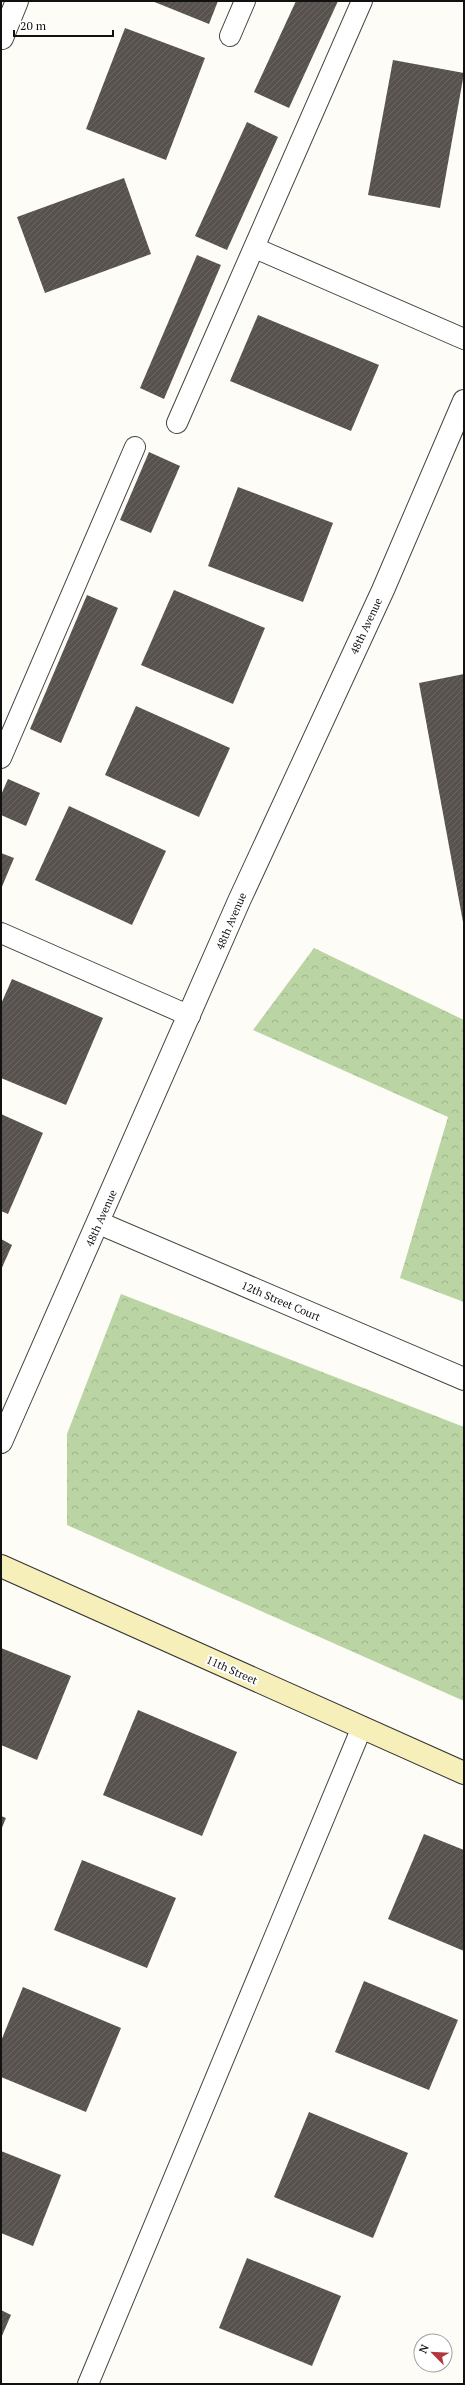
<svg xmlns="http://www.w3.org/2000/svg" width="465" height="2385" viewBox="0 0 465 2385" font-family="'PT Serif',serif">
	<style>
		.forest { fill: url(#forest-crowns) }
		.building { fill: url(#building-hatch) }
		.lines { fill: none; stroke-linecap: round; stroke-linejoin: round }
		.lane-casing { stroke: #444; stroke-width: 22 }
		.street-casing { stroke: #444; stroke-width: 24 }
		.secondary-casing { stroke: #333; stroke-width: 24 }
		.lane { stroke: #fff; stroke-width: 20 }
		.street { stroke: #fff; stroke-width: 22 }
		.secondary { stroke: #f6efb9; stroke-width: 22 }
		.labels { text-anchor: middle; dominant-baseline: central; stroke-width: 4; stroke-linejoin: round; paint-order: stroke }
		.street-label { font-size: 11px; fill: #111; stroke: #fff }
	</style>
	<defs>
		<pattern id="forest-crowns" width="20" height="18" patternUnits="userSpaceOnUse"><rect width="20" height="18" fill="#bad5a3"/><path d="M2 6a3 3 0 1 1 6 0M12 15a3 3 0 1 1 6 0" fill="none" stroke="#9fb68b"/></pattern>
		<pattern id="building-hatch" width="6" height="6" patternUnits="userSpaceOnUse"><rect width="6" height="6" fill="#58524e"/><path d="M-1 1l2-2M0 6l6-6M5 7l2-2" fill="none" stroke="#6b6663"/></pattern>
	</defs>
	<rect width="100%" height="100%" fill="#fefcf6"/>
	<g class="forest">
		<path d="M 314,948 L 464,1020 L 464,1302 L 400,1278 L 448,1117 L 253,1030 Z"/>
		<path d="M 121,1294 L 464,1427 L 464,1701 L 67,1525 L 67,1434 Z"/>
	</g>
	<g class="building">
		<path d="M 152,1 L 218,1 L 209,24 Z"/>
		<path d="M 296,1 L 338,1 L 289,108 L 254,92 Z"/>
		<path d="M 125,28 L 205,58 L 166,160 L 86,129 Z"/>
		<path d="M 393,60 L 464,73 L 440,208 L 368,195 Z"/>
		<path d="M 247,122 L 278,137 L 227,250 L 195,236 Z"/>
		<path d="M 124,178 L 151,254 L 45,293 L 17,217 Z"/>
		<path d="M 197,255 L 221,265 L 164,399 L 140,388 Z"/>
		<path d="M 258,315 L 379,365 L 351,431 L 230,381 Z"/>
		<path d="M 149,452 L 180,466 L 151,533 L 120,520 Z"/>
		<path d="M 238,487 L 333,523 L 303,602 L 208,566 Z"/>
		<path d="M 174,590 L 265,628 L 233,704 L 141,665 Z"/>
		<path d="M 87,595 L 118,608 L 61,743 L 30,729 Z"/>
		<path d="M 464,674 L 464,922 L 463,922 L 419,683 Z"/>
		<path d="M 136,706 L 230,748 L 199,817 L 105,775 Z"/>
		<path d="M 8,779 L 40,793 L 26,826 L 1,815 L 1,795 Z"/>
		<path d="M 69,806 L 166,851 L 132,925 L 35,880 Z"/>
		<path d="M 1,853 L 14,858 L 1,889 Z"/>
		<path d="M 12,979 L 103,1018 L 66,1105 L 1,1078 L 1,1004 Z"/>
		<path d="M 1,1114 L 43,1133 L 8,1214 L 1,1211 Z"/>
		<path d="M 1,1239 L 12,1245 L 1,1270 Z"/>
		<path d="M 1,1648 L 71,1676 L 37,1760 L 1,1745 Z"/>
		<path d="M 138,1710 L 237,1752 L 202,1836 L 103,1795 Z"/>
		<path d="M 1,1816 L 6,1818 L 1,1830 Z"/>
		<path d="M 424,1834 L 464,1850 L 464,1951 L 388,1919 Z"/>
		<path d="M 82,1860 L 176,1898 L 147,1968 L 54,1930 Z"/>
		<path d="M 364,1981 L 458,2020 L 429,2090 L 335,2052 Z"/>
		<path d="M 23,1987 L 121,2028 L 86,2112 L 1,2077 L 1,2041 Z"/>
		<path d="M 309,2112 L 408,2153 L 373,2238 L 274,2197 Z"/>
		<path d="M 1,2151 L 61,2175 L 33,2246 L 1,2233 Z"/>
		<path d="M 247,2258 L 341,2296 L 312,2366 L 219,2328 Z"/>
		<path d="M 1,2310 L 11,2315 L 1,2338 Z"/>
	</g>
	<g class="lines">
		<g class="lane-casing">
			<g id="lane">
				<path d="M 230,36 L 245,1"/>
				<path d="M 255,248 L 464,339"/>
				<path d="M 177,423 L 362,1"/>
				<path d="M 1,758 L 135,447"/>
				<path d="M 1,933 L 190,1016"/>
				<path d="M 88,2384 L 362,1727"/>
			</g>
		</g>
		<g class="street-casing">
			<g id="street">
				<path d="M 2,38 L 17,1"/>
				<path d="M 99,1223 L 464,1379"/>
				<path d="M 1,1442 L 239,901 L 383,590 L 464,401"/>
			</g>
		</g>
		<g class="secondary-casing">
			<path id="secondary" d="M 1,1566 L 464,1773"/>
		</g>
		<use href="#lane" class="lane"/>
		<use href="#street" class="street"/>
		<use href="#secondary" class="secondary"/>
	</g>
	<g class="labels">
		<g class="street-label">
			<text transform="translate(366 626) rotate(-65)">48th Avenue</text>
			<text transform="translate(231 921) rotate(-67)">48th Avenue</text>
			<text transform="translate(101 1218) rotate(-66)">48th Avenue</text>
			<text transform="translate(281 1301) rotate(23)">12th Street Court</text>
			<text transform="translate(232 1670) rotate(24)">11th Street</text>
		</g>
	</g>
	<rect width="465" height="2385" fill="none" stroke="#111111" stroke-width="4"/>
	<g transform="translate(433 2353) rotate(294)"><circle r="19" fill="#ffffff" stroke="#a0a0a0"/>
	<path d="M0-3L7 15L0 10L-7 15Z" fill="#b2383f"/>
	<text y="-6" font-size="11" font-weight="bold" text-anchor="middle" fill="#111111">N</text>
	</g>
	<path d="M14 30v6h99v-6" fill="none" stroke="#111111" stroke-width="2"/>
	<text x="20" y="30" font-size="12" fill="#111111" stroke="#ffffff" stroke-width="3" paint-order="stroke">20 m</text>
</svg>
